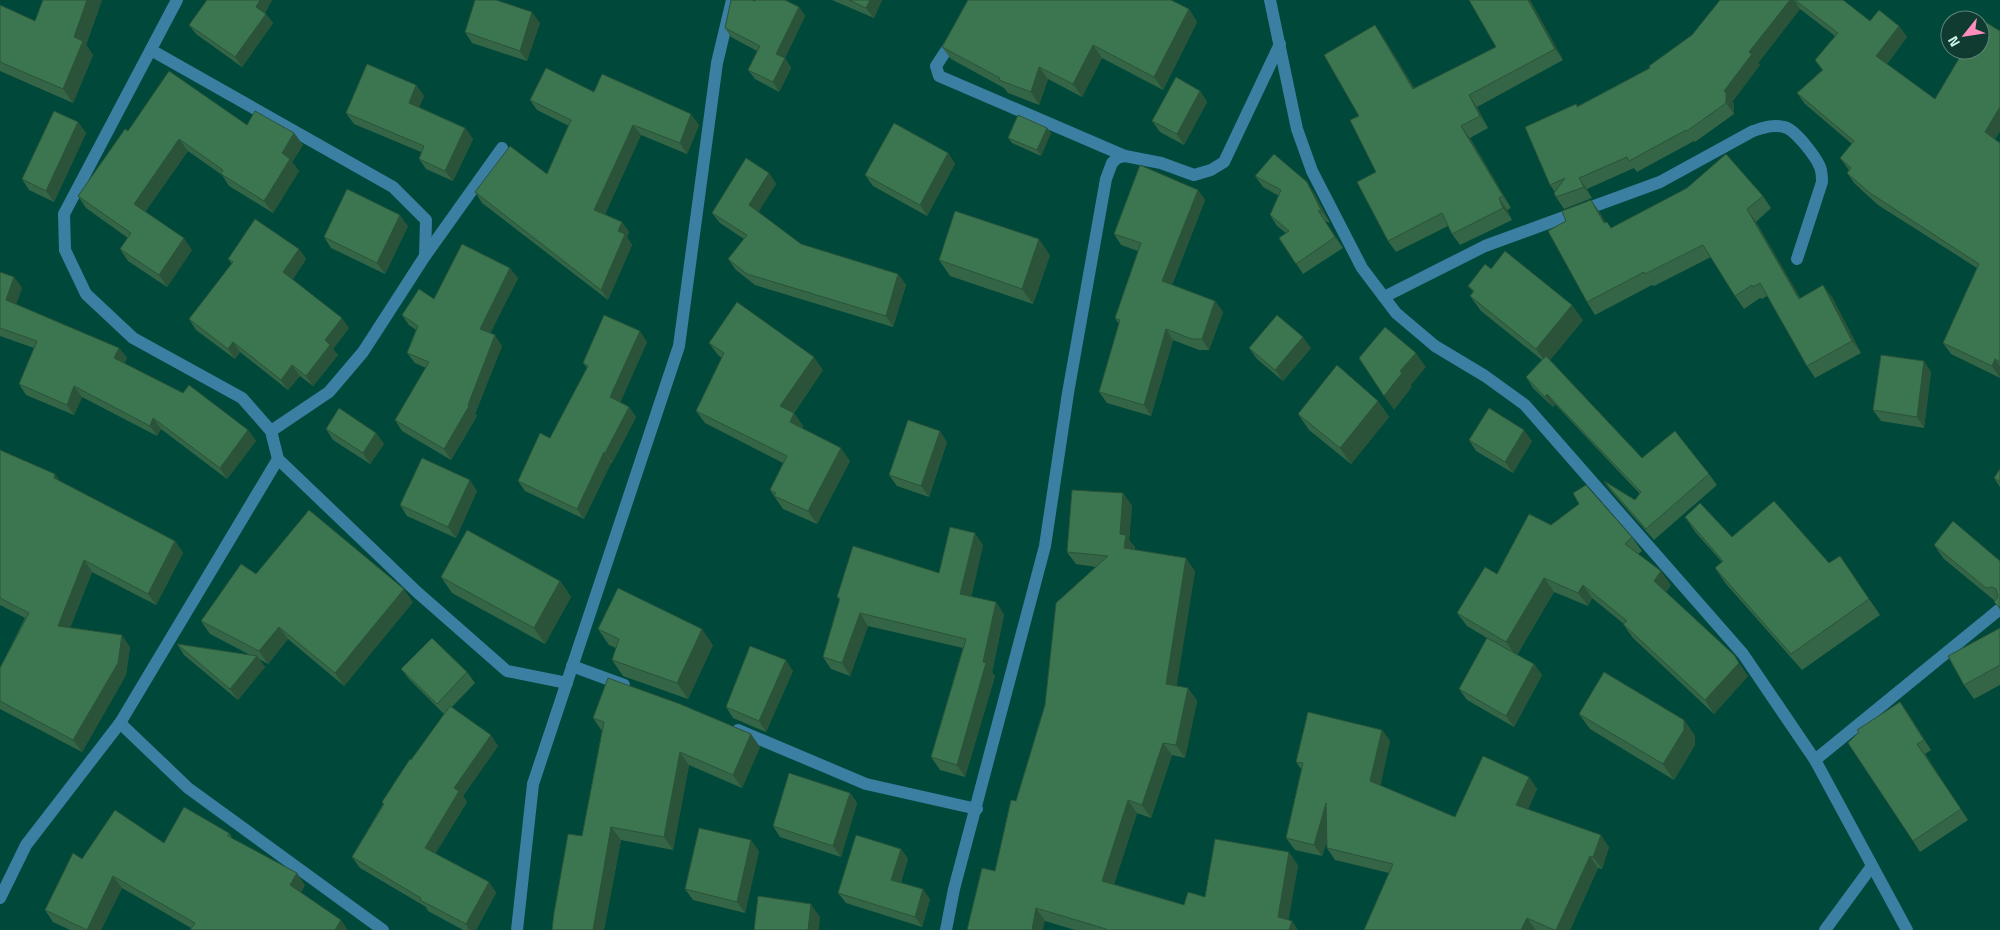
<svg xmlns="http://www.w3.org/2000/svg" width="2000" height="930" viewBox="0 0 2000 930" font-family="'Titillium Web',sans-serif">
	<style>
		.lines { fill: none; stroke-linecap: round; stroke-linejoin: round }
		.minor { stroke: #3b7fa3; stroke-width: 12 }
		.wall { fill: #346546 }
		.shaded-wall { fill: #2a5339 }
		.building { fill: #3c7651; stroke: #2a5339 }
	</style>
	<rect width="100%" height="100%" fill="#00483a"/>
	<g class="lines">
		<g class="minor">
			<path d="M 177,0 L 64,214 L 65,250 L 86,294 L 133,338 L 242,398 L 271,431 L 278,459 L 417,592 L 507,671 L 567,683"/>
			<path d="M 1270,0 L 1297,129 L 1312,171 L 1362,268 L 1396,313 L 1435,346 L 1485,376 L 1525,405 L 1743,654 L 1815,760 L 1907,930"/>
			<path d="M 955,37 L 936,66 L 939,76 L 1125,156"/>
			<path d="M 151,50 L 393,187 L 426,220 L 425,256 L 363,352 L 329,392 L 271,431"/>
			<path d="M 425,256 L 502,148"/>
			<path d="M 1384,297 L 1485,246 L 1660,182 L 1753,131 C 1763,128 1773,124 1784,127 C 1795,129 1816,157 1820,167 C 1822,172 1822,177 1822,182 L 1797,259"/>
			<path d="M 572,666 L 624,685"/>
			<path d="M 120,723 L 188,788 L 383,930"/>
			<path d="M 738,730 L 866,784 L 977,809"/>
			<path d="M 1815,760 L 2000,609"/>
			<path d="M 0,898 L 26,845 L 120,723 L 278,459"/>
			<path d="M 517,930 L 533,784 L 679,346 L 717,63 L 732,0"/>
			<path d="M 946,930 L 954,889 L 1045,546 L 1068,393 L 1106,179 L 1112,163 L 1117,158 L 1125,156 L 1161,163 L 1194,175 L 1211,170 L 1224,162 L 1280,44"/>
			<path d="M 1825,930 L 1872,866"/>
		</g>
	</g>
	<g class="wall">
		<path d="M 43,0 L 102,0 L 86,45 L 93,55 L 73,103 L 0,71 L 0,5 L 35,21 Z"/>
		<path d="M 207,0 L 272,0 L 265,13 L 273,23 L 242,67 L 196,34 L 189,25 Z"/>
		<path d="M 832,0 L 882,0 L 874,18 Z"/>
		<path d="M 1530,0 L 1563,60 L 1477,107 L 1488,128 L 1470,138 L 1511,208 L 1507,210 L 1512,220 L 1460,245 L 1452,234 L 1448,226 L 1396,252 L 1388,241 L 1376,172 L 1359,116 L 1375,25 L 1383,37 L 1414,88 L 1496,47 Z"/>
		<path d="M 1720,0 L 1843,0 L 1870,21 L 1899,26 L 1907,37 L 1887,64 L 1935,99 L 2000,31 L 2000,131 L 1995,139 L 2000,143 L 2000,378 L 1951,354 L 1943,343 L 1977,268 L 1878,205 L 1855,184 L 1847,173 L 1849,170 L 1840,158 L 1852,144 L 1805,104 L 1797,93 L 1822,70 L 1815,60 L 1835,36 L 1800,9 L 1758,63 L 1760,65 L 1732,102 L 1734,104 L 1734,114 L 1695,142 L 1694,141 L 1637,172 L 1634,168 L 1587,189 L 1592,198 L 1564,209 L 1556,197 L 1555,192 L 1550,185 L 1576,104 L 1578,106 L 1650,68 L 1692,35 Z"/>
		<path d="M 755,1 L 799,7 L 805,16 L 785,58 L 791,68 L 779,92 L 755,79 L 748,70 L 757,51 L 731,37 L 725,28 Z"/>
		<path d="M 1189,9 L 1197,22 L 1163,90 L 1102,58 L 1082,97 L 1048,79 L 1039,105 L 1008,93 L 1004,88 L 951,59 L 942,47 Z"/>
		<path d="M 540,23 L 527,61 L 472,43 L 465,32 Z"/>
		<path d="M 416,85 L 424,96 L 419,107 L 465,128 L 473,139 L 453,181 L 426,169 L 419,159 L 421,152 L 354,124 L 346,113 Z"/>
		<path d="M 1200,91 L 1207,102 L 1184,145 L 1160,132 L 1152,121 Z"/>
		<path d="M 594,92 L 699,125 L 687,154 L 641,135 L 605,214 L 622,222 L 629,232 L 627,237 L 632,245 L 608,300 L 482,203 L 475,192 L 547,174 L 569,126 L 537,110 L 530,100 Z"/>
		<path d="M 78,122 L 86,133 L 54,202 L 29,190 L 22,179 Z"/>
		<path d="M 247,125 L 294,133 L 303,145 L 292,162 L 299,171 L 273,213 L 229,186 L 222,175 L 188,151 L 145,212 L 192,250 L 167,287 L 128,261 L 120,249 L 128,238 L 86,208 L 78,196 L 128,131 Z"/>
		<path d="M 1047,128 L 1051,133 L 1041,156 L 1012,143 L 1008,138 Z"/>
		<path d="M 948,153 L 955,164 L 927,216 L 873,186 L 865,175 Z"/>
		<path d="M 769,173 L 776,184 L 758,212 L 801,244 L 898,274 L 906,285 L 893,327 L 755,285 L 736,270 L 728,259 L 744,239 L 720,223 L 712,213 Z"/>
		<path d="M 1255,176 L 1314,193 L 1330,223 L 1325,221 L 1343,248 L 1303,274 L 1279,238 L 1286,233 L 1277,226 L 1270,215 L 1279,196 L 1263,187 Z"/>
		<path d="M 1198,190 L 1205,200 L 1172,285 L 1215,301 L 1223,312 L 1209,350 L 1199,350 L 1173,340 L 1151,416 L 1107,403 L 1099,392 L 1119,324 L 1115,318 L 1138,251 L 1121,245 L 1114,234 Z"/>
		<path d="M 1763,196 L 1771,208 L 1756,222 L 1800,298 L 1832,297 L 1861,353 L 1815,378 L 1807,366 L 1767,296 L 1762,299 L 1760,298 L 1744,309 L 1735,296 L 1711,257 L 1654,286 L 1652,285 L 1595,315 L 1587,302 L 1566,221 L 1591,200 L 1600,213 L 1605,222 L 1607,222 L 1611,228 Z"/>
		<path d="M 408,226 L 385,274 L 331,248 L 324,237 Z"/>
		<path d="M 299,249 L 306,259 L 293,279 L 349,328 L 333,349 L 338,355 L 313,386 L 300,376 L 288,390 L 240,352 L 235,359 L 196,330 L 189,319 L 232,264 L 228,259 Z"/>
		<path d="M 1050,255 L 1033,304 L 950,276 L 939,260 Z"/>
		<path d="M 1491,269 L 1583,320 L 1550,360 L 1642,458 L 1709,474 L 1717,485 L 1654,540 L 1611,491 L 1604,481 L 1635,500 L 1640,494 L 1555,404 L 1553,407 L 1533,388 L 1526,377 L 1542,360 L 1481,311 L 1470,296 L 1473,292 L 1468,286 Z"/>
		<path d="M 0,272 L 14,277 L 22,288 L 16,304 L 119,348 L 127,358 L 124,363 L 248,430 L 256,441 L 227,479 L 161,429 L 157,436 L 82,397 L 74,415 L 26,395 L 19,384 L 34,348 L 0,336 Z"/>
		<path d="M 518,278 L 490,333 L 502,346 L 475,414 L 477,416 L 451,460 L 402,431 L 395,420 L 426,368 L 415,363 L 407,353 L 416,330 L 409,325 L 402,315 L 434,299 Z"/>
		<path d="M 647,342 L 620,402 L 629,407 L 636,417 L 612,463 L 611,463 L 584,519 L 525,491 L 518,481 L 550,438 L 587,368 L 583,363 Z"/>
		<path d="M 709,343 L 823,370 L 794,413 L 803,426 L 802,428 L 850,461 L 817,524 L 783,509 L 770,490 L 783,463 L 705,423 L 696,411 L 722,358 L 718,355 Z"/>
		<path d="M 1249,348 L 1311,348 L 1283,381 L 1257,359 Z"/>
		<path d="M 1931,372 L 1924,428 L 1881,421 L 1873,410 Z"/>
		<path d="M 1378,401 L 1389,417 L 1351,464 L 1309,430 L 1298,414 Z"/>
		<path d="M 326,429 L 376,433 L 384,444 L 370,464 L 333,440 Z"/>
		<path d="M 1469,440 L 1532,441 L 1513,473 L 1476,451 Z"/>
		<path d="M 947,442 L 929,497 L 897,486 L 889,475 Z"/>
		<path d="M 0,450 L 175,541 L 183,553 L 156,605 L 92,572 L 70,628 L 130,647 L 126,675 L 82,752 L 0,709 L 0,668 L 25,618 L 0,605 Z"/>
		<path d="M 2000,469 L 2000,487 L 1994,478 Z"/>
		<path d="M 477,491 L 456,538 L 407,516 L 400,505 Z"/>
		<path d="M 1123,493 L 1132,506 L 1129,540 L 1135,547 L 1135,550 L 1195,571 L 1176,686 L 1188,688 L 1197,701 L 1185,758 L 1172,755 L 1151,818 L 1137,813 L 1114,884 L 1184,905 L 1205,897 L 1298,865 L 1288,920 L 1292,921 L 1298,930 L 1075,930 L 1045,921 L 995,871 L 1016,801 L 1096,567 L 1076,564 L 1067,552 Z"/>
		<path d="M 1685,517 L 1732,537 L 1829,563 L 1840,556 L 1880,615 L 1802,670 L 1726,584 L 1715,568 L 1722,562 L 1696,533 Z"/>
		<path d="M 1551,525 L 1632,537 L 1642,551 L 1638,554 L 1671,585 L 1666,592 L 1748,676 L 1714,714 L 1633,638 L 1623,624 L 1624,624 L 1592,598 L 1588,606 L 1554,592 L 1517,655 L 1534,664 L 1542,675 L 1514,727 L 1467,700 L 1459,689 L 1487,638 L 1467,626 L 1457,613 L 1497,574 Z"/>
		<path d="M 983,545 L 971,597 L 996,602 L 1004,615 L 992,672 L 995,676 L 965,777 L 940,770 L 931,757 L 963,648 L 868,626 L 850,676 L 831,669 L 823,657 L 840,601 L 837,597 L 939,573 Z"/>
		<path d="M 1934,545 L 2000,561 L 2000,610 L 1995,601 L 1944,559 Z"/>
		<path d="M 256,574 L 413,602 L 344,686 L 288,639 L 268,664 L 259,659 L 265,667 L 238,700 L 184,655 L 177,644 L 252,656 L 210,634 L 201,621 Z"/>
		<path d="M 441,577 L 560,581 L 571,597 L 545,644 L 452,593 Z"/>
		<path d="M 2000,628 L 2000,685 L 1974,699 L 1964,685 Z"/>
		<path d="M 598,629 L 713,645 L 688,699 L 623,676 L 612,660 L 616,648 L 609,645 Z"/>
		<path d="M 401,669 L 467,672 L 475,683 L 452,707 L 498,746 L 463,796 L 467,802 L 435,854 L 489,882 L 496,893 L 476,930 L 463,930 L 428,911 L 426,907 L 360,868 L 352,857 L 383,804 L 382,802 L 444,714 L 409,679 Z"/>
		<path d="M 793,671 L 766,732 L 733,718 L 726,707 Z"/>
		<path d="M 1900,702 L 1931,750 L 1925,754 L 1968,820 L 1920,852 L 1913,841 Z"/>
		<path d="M 1579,714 L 1684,720 L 1695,736 L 1695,745 L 1674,780 L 1590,729 Z"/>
		<path d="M 593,718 L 760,747 L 742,788 L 689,765 L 673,850 L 621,840 L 604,930 L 552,930 L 582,836 L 602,731 Z"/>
		<path d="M 1382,730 L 1390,741 L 1380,785 L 1455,817 L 1529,777 L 1537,789 L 1528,809 L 1609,847 L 1602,869 L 1598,868 L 1570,930 L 1536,930 L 1389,873 L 1335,860 L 1327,848 L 1327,841 L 1322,856 L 1295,850 L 1286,838 L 1302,770 L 1296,762 Z"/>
		<path d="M 850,793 L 857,803 L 841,857 L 780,837 L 773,826 Z"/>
		<path d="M 229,833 L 233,839 L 305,885 L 301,892 L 191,928 L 122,888 L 101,930 L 70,930 L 53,922 L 45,910 L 82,859 L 164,843 Z"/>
		<path d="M 901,849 L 908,859 L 901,882 L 930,899 L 922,927 L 846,903 L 838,893 Z"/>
		<path d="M 759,851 L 745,913 L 693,900 L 685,889 Z"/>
	</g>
	<g class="shaded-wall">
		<path d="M 87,0 L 102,0 L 86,45 L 93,55 L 73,103 L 63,89 L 74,37 Z"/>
		<path d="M 260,0 L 272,0 L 263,16 L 256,7 Z"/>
		<path d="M 870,0 L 882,0 L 874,18 L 866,8 Z"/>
		<path d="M 1528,0 L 1530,0 L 1563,60 L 1555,49 Z"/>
		<path d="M 1790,0 L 1794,0 L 1800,9 L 1758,63 L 1760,65 L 1732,102 L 1734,104 L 1734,114 L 1726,103 L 1724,91 L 1749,52 Z"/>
		<path d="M 799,7 L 805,16 L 785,58 L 791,68 L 779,92 L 773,82 L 776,54 Z"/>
		<path d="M 1189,9 L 1197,22 L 1163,90 L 1154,77 Z"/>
		<path d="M 532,12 L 540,23 L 527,61 L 520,51 Z"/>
		<path d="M 266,14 L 273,23 L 242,67 L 235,57 Z"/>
		<path d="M 1375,25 L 1383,37 L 1422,100 L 1413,89 Z"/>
		<path d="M 1899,26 L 1907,37 L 1884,67 L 1876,56 Z"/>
		<path d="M 1093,45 L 1102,58 L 1082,97 L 1073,84 Z"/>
		<path d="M 1039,67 L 1048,79 L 1039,105 L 1031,92 Z"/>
		<path d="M 416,85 L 424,96 L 416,114 L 409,103 Z"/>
		<path d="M 1200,91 L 1207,102 L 1184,145 L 1177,134 Z"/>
		<path d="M 1469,95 L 1477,107 L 1488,128 L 1480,116 Z"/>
		<path d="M 2000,107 L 2000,131 L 1993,143 L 1985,132 Z"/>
		<path d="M 691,114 L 699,125 L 687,154 L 680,143 Z"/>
		<path d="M 78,122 L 86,133 L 54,202 L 46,191 Z"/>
		<path d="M 633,125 L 641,135 L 602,221 L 594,210 Z"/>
		<path d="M 1461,126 L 1470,138 L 1511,208 L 1503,196 Z"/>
		<path d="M 465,128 L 473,139 L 453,181 L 445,171 Z"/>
		<path d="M 1047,128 L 1051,133 L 1041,156 L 1037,150 Z"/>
		<path d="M 294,133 L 303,145 L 292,162 L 299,171 L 273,213 L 264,201 L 282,153 Z"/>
		<path d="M 179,139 L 188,151 L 142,216 L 134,204 Z"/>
		<path d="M 948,153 L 955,164 L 927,216 L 920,205 Z"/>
		<path d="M 769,173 L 776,184 L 756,216 L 749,205 Z"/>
		<path d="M 1579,178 L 1587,189 L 1592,198 L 1584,187 Z"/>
		<path d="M 1307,182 L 1314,193 L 1330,223 L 1322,212 Z"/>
		<path d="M 1198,190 L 1205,200 L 1169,292 L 1162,281 Z"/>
		<path d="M 1499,198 L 1507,210 L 1512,220 L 1503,208 Z"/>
		<path d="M 1591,200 L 1600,213 L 1612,236 L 1604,223 Z"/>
		<path d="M 1747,209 L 1756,222 L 1808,311 L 1799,299 Z"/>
		<path d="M 1318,210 L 1325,221 L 1343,248 L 1335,237 Z"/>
		<path d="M 400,215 L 408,226 L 385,274 L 377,263 Z"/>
		<path d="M 622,222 L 629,232 L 627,237 L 632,245 L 608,300 L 601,290 L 618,231 Z"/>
		<path d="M 184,238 L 192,250 L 167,287 L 159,275 Z"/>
		<path d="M 1039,239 L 1050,255 L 1033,304 L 1022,289 Z"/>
		<path d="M 299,249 L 306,259 L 291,282 L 283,272 Z"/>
		<path d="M 510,268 L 518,278 L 487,340 L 480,329 Z"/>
		<path d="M 898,274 L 906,285 L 893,327 L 886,316 Z"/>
		<path d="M 14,277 L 22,288 L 14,311 L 6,300 Z"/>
		<path d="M 1823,285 L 1832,297 L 1861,353 L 1852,341 Z"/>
		<path d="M 1215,301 L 1223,312 L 1209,350 L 1202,339 Z"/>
		<path d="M 1572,305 L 1583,320 L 1547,364 L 1536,349 Z"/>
		<path d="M 342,318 L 349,328 L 333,349 L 338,355 L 313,386 L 306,376 L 325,340 Z"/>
		<path d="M 1166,329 L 1173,340 L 1151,416 L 1144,405 Z"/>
		<path d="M 640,331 L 647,342 L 618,408 L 610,397 Z"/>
		<path d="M 495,335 L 502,346 L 475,414 L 477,416 L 451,460 L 444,449 L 468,405 Z"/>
		<path d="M 1303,337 L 1311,348 L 1283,381 L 1275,370 Z"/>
		<path d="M 233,342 L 240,352 L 235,359 L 228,349 Z"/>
		<path d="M 119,348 L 127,358 L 122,368 L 114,358 Z"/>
		<path d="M 1416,353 L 1426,367 L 1411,385 L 1412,387 L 1394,410 L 1384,396 L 1400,371 Z"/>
		<path d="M 814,357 L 823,370 L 789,419 L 780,406 Z"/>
		<path d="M 1995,359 L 2000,366 L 2000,378 L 1992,366 Z"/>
		<path d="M 1924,361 L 1931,372 L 1924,428 L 1917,417 Z"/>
		<path d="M 292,365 L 300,376 L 288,390 L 281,380 Z"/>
		<path d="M 74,386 L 82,397 L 74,415 L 67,405 Z"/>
		<path d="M 1547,394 L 1555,404 L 1553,407 L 1545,397 Z"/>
		<path d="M 1378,401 L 1389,417 L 1351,464 L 1340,448 Z"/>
		<path d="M 629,407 L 636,417 L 612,463 L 605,453 Z"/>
		<path d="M 794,413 L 803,426 L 799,435 L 790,422 Z"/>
		<path d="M 153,418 L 161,429 L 157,436 L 150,426 Z"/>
		<path d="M 248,430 L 256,441 L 227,479 L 220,468 Z"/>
		<path d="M 1524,430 L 1532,441 L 1513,473 L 1505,462 Z"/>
		<path d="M 940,431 L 947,442 L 929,497 L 921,486 Z"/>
		<path d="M 376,433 L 384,444 L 370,464 L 363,453 Z"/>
		<path d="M 841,448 L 850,461 L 817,524 L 808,511 Z"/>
		<path d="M 604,452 L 611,463 L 584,519 L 577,509 Z"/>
		<path d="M 55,474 L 64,486 L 54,478 Z"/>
		<path d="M 470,480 L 477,491 L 456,538 L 448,527 Z"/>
		<path d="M 1123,493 L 1132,506 L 1129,540 L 1135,547 L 1133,561 L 1124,548 L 1120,534 Z"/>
		<path d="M 975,533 L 983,545 L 969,607 L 960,594 Z"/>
		<path d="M 175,541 L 183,553 L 156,605 L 148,594 Z"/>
		<path d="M 1186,558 L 1195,571 L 1175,697 L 1166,684 Z"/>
		<path d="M 84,560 L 92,572 L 66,638 L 58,626 Z"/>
		<path d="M 1661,571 L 1671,585 L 1663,595 L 1654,581 Z"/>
		<path d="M 1544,578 L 1554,592 L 1516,656 L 1506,642 Z"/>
		<path d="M 560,581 L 571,597 L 545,644 L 534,628 Z"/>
		<path d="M 1583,585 L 1592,598 L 1588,606 L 1578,593 Z"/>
		<path d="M 404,589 L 413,602 L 344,686 L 335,673 Z"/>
		<path d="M 996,602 L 1004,615 L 992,672 L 995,676 L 965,777 L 957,765 L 983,662 Z"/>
		<path d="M 860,613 L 868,626 L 850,676 L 842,663 Z"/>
		<path d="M 279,627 L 288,639 L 268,664 L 259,651 Z"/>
		<path d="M 702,629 L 713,645 L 688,699 L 677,683 Z"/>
		<path d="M 122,635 L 130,647 L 126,675 L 82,752 L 73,740 Z"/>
		<path d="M 1734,655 L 1748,676 L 1714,714 L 1705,700 Z"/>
		<path d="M 257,656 L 265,667 L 238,700 L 230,689 Z"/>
		<path d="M 786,660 L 793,671 L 766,732 L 759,721 Z"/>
		<path d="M 1534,664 L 1542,675 L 1514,727 L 1506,716 Z"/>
		<path d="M 1188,688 L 1197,701 L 1185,758 L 1176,745 Z"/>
		<path d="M 1900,702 L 1908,713 L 1931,750 L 1924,740 Z"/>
		<path d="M 1684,720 L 1695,736 L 1695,745 L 1674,780 L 1663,764 Z"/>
		<path d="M 1382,730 L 1390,741 L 1379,793 L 1370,781 Z"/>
		<path d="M 751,734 L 760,747 L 742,788 L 733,775 Z"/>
		<path d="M 491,735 L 498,746 L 463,796 L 467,802 L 432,859 L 425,848 L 454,788 Z"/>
		<path d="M 1163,743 L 1172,755 L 1151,818 L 1142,805 Z"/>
		<path d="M 680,752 L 689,765 L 673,850 L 664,837 Z"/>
		<path d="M 1529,777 L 1537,789 L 1525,817 L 1516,805 Z"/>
		<path d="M 850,793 L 857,803 L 841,857 L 833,846 Z"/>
		<path d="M 1128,800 L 1137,813 L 1111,894 L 1102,881 Z"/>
		<path d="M 1326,803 L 1335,815 L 1322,856 L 1314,845 Z"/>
		<path d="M 611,827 L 621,840 L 604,930 L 593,930 Z"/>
		<path d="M 1601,835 L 1609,847 L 1602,869 L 1593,857 Z"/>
		<path d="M 751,840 L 759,851 L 745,913 L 737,902 Z"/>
		<path d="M 901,849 L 908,859 L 898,890 L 891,880 Z"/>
		<path d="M 1289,852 L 1298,865 L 1287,930 L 1278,917 Z"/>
		<path d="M 1590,856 L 1598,868 L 1570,930 L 1556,930 Z"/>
		<path d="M 297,873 L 305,885 L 299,897 L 290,885 Z"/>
		<path d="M 113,876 L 122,888 L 101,930 L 87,930 Z"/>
		<path d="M 489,882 L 496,893 L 476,930 L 469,930 L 466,924 Z"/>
		<path d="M 923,889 L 930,899 L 922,927 L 915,917 Z"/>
		<path d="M 811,904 L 820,917 L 819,930 L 808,930 Z"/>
		<path d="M 1036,908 L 1045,921 L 1043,930 L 1032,930 Z"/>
		<path d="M 1527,918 L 1535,929 L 1535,930 L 1521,930 Z"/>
		<path d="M 341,920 L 348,930 L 335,930 Z"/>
		<path d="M 1292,921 L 1298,930 L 1289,930 Z"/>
	</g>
	<g class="building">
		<path d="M 43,0 L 87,0 L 74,37 L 83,41 L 63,89 L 0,62 L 0,5 L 35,21 Z"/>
		<path d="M 207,0 L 260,0 L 256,7 L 266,14 L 235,57 L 189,25 Z"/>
		<path d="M 475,0 L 496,0 L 532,12 L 520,51 L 465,32 Z"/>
		<path d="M 731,0 L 752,0 L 755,1 L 756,0 L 785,0 L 799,7 L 776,54 L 785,58 L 773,82 L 748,70 L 760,46 L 725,28 Z"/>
		<path d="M 849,0 L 870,0 L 866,8 Z"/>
		<path d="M 968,0 L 1171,0 L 1189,9 L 1154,77 L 1093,45 L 1073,84 L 1039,67 L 1031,92 L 999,80 L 1000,78 L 942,47 Z"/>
		<path d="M 1469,0 L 1528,0 L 1555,49 L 1469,95 L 1480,116 L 1461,126 L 1503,196 L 1499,198 L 1503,208 L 1452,234 L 1442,213 L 1388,241 L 1357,182 L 1376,172 L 1350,120 L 1359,116 L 1324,55 L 1375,25 L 1413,89 L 1496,47 Z"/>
		<path d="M 1720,0 L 1790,0 L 1749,52 L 1752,54 L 1724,91 L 1726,93 L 1726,103 L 1687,131 L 1686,130 L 1629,161 L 1627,157 L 1579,178 L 1584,187 L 1556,197 L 1554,193 L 1565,178 L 1550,185 L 1525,127 L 1576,104 L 1577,107 L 1650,68 L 1649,66 L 1692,35 Z"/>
		<path d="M 1795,0 L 1843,0 L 1870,21 L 1879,10 L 1899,26 L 1876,56 L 1935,99 L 1964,50 L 1980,50 L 1980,23 L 1982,20 L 2000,31 L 2000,107 L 1985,132 L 2000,143 L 2000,362 L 1995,359 L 1992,366 L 1943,343 L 1979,264 L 1870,193 L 1847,173 L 1851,168 L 1840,158 L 1854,141 L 1797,93 L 1823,70 L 1815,60 L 1838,33 Z"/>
		<path d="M 367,64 L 416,85 L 409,103 L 465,128 L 445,171 L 419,159 L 424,146 L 346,113 Z"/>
		<path d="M 546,68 L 594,92 L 602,74 L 691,114 L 680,143 L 633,125 L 594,210 L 622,222 L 618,231 L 625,234 L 601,290 L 475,192 L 510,146 L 547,174 L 571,120 L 530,100 Z"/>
		<path d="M 169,71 L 247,125 L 255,111 L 294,133 L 282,153 L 290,159 L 264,201 L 221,174 L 223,170 L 179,139 L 134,204 L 184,238 L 159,275 L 120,249 L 131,233 L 78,196 L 125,129 L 128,131 Z"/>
		<path d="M 1176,77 L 1200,91 L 1177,134 L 1152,121 Z"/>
		<path d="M 54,111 L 78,122 L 46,191 L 22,179 Z"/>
		<path d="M 1018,115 L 1047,128 L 1037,150 L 1008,138 Z"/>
		<path d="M 894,123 L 948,153 L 920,205 L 865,175 Z"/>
		<path d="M 1274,154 L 1307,182 L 1322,212 L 1318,210 L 1335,237 L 1296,264 L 1279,238 L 1289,231 L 1270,215 L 1281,190 L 1255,176 Z"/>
		<path d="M 1726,154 L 1763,196 L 1747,209 L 1799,299 L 1823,285 L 1852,341 L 1807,366 L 1760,283 L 1753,287 L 1752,285 L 1735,296 L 1703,245 L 1645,274 L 1644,272 L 1587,302 L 1548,231 L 1566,221 L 1562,211 L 1591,200 L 1604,223 L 1607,222 L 1611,228 L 1687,188 Z"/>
		<path d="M 746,158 L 769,173 L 749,205 L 801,244 L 898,274 L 886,316 L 747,274 L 728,259 L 747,235 L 712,213 Z"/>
		<path d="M 1140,165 L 1198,190 L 1162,281 L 1215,301 L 1202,339 L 1192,339 L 1166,329 L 1144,405 L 1099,392 L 1120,320 L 1115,318 L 1141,243 L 1114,234 Z"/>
		<path d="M 347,189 L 400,215 L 377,263 L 324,237 Z"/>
		<path d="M 955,211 L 1039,239 L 1022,289 L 939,260 Z"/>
		<path d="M 255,219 L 299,249 L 283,272 L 342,318 L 325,340 L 330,345 L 306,376 L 292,365 L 281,380 L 233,342 L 228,349 L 189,319 L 233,262 L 228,259 Z"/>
		<path d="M 462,244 L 510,268 L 480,329 L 495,335 L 468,405 L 469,406 L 444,449 L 395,420 L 429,362 L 407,353 L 418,326 L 402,315 L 419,289 L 434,299 Z"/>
		<path d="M 1505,251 L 1572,305 L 1536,349 L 1470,296 L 1474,291 L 1468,286 L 1485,264 L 1491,269 Z"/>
		<path d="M 0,272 L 14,277 L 6,300 L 119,348 L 114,358 L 183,393 L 189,385 L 248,430 L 220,468 L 153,418 L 150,426 L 74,386 L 67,405 L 19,384 L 37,341 L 0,328 Z"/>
		<path d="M 737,302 L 814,357 L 780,406 L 794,413 L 790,422 L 841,448 L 808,511 L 774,496 L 776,493 L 770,490 L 787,456 L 696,411 L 724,353 L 709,343 Z"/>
		<path d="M 604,315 L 640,331 L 610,397 L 629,407 L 605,453 L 604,452 L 577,509 L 518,481 L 540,433 L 550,438 L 588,366 L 583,363 Z"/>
		<path d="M 1277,315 L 1303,337 L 1275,370 L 1249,348 Z"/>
		<path d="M 1385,327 L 1416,353 L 1400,371 L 1402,373 L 1384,396 L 1359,358 Z"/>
		<path d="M 1881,355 L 1924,361 L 1917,417 L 1873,410 Z"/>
		<path d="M 1546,356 L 1642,458 L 1675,431 L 1709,474 L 1646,529 L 1604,481 L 1635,500 L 1641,492 L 1547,394 L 1545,397 L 1526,377 Z"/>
		<path d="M 1337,365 L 1378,401 L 1340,448 L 1298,414 Z"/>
		<path d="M 339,408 L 376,433 L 363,453 L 326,429 Z"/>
		<path d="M 1489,408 L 1524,430 L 1505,462 L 1469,440 Z"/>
		<path d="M 908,420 L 940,431 L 921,486 L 889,475 Z"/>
		<path d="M 0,450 L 55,474 L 54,478 L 175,541 L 148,594 L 84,560 L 58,626 L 122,635 L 118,663 L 73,740 L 0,701 L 0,668 L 29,613 L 0,598 Z"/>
		<path d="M 422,458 L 470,480 L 448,527 L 400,505 Z"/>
		<path d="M 2000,469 L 2000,482 L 1994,478 Z"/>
		<path d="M 1586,485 L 1632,537 L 1625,544 L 1661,571 L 1654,581 L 1734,655 L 1739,663 L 1705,700 L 1623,624 L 1627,621 L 1583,585 L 1578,593 L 1544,578 L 1506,642 L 1457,613 L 1485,567 L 1497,574 L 1529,514 L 1551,525 L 1579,504 L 1573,493 Z"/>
		<path d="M 1072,490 L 1123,493 L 1120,534 L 1126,535 L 1124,548 L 1186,558 L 1166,684 L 1188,688 L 1176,745 L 1163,743 L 1142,805 L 1128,800 L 1102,881 L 1184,905 L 1188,892 L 1205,897 L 1215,839 L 1289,852 L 1278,917 L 1292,921 L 1289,930 L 1106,930 L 1106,929 L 1036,908 L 1032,930 L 967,930 L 982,868 L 995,871 L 1011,800 L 1016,801 L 1045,705 L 1056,603 L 1108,556 L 1067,552 Z"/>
		<path d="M 1774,501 L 1829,563 L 1840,556 L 1869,599 L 1791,654 L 1715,568 L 1723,561 L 1685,517 L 1700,503 L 1732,537 Z"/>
		<path d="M 309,510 L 404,589 L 335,673 L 279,627 L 259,651 L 201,621 L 241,564 L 256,574 Z"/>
		<path d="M 1953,521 L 2000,561 L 2000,608 L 1994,602 L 1998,597 L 1996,589 L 1992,587 L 1986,588 L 1934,545 Z"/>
		<path d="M 950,527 L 975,533 L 960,594 L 996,602 L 983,662 L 986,663 L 957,765 L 931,757 L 966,639 L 860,613 L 842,663 L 823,657 L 840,598 L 837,597 L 853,546 L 939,573 Z"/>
		<path d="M 467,530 L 560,581 L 534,628 L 441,577 Z"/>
		<path d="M 618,588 L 702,629 L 677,683 L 612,660 L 619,639 L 598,629 Z"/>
		<path d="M 2000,628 L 2000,665 L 1964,685 L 1948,656 Z"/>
		<path d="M 432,638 L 467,672 L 437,704 L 401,669 Z"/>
		<path d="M 1487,638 L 1534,664 L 1506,716 L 1459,689 Z"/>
		<path d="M 177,644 L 257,656 L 230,689 Z"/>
		<path d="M 750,646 L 786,660 L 759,721 L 726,707 Z"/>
		<path d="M 1604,672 L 1684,720 L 1684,730 L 1663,764 L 1579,714 Z"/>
		<path d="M 608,678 L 680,704 L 751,734 L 733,775 L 680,752 L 664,837 L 611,827 L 593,930 L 552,930 L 554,913 L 568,834 L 582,836 L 604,722 L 593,718 Z"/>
		<path d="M 1900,702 L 1924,740 L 1917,744 L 1961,809 L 1913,841 L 1848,743 L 1859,732 L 1857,730 Z"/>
		<path d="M 450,706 L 491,735 L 454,788 L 459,791 L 425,848 L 489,882 L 466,924 L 420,900 L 421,898 L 352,857 L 384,804 L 382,802 L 410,759 L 411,760 Z"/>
		<path d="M 1308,712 L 1382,730 L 1370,781 L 1455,817 L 1483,756 L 1529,777 L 1516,805 L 1601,835 L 1593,857 L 1590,856 L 1556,930 L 1554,930 L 1527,918 L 1521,930 L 1364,930 L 1393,864 L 1327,848 L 1326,803 L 1314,845 L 1286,838 L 1303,763 L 1296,762 Z"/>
		<path d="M 789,773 L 850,793 L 833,846 L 773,826 Z"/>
		<path d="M 184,807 L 229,833 L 228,836 L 297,873 L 290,885 L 341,920 L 335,930 L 190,930 L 195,923 L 113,876 L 87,930 L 45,910 L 73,853 L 82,859 L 115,810 L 164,843 Z"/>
		<path d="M 699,828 L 751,840 L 737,902 L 685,889 Z"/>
		<path d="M 856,835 L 901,849 L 891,880 L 923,889 L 915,917 L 838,893 Z"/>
		<path d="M 758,896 L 811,904 L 808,930 L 754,930 Z"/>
	</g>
	<g transform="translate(1965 35) rotate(240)"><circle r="24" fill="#0f3b31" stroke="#5b8479"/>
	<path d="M0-4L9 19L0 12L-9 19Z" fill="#fe8ebd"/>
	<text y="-8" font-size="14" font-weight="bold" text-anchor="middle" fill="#ccf2e6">N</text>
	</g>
</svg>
